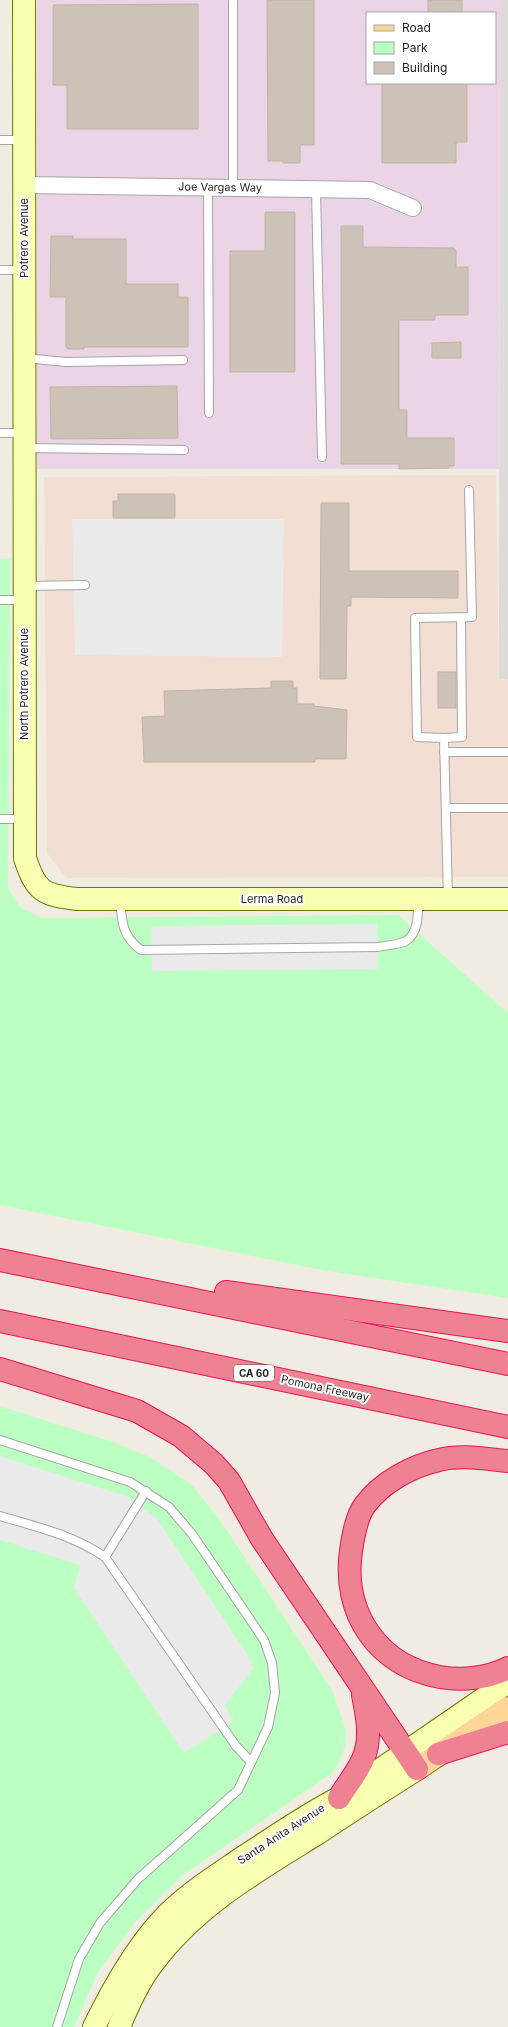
<svg xmlns="http://www.w3.org/2000/svg" width="508" height="2027" viewBox="0 0 508 2027" font-family="Inter,sans-serif">
	<style>
		.residential { fill: #dcdbda }
		.industrial { fill: #ead4e5; fill-rule: evenodd }
		.military { fill: #f3ded4 }
		.park { fill: #bbffc2 }
		.parking { fill: #eaeaea }
		.building { fill: #ccc2b8; stroke: #c3b2a3 }
		.lines { fill: none; stroke-linecap: round; stroke-linejoin: round }
		.lane-casing { stroke: #a5a5a5; stroke-width: 10 }
		.street-casing { stroke: #a5a5a5; stroke-width: 18 }
		.secondary-casing { stroke: #687900; stroke-width: 24 }
		.primary-casing { stroke: #976b00; stroke-width: 24 }
		.highway-casing { stroke: #eb1255; stroke-width: 24 }
		.lane { stroke: #fff; stroke-width: 8 }
		.street { stroke: #fff; stroke-width: 16 }
		.secondary { stroke: #f8ffb1; stroke-width: 22 }
		.primary { stroke: #ffd698; stroke-width: 22 }
		.highway { stroke: #ef8292; stroke-width: 22 }
		.labels { text-anchor: middle; dominant-baseline: central; stroke-width: 4; stroke-linejoin: round; paint-order: stroke }
		.shield { fill: #fff; stroke: #626262; stroke-width: 1 }
		.shield-label { font-size: 10px; font-weight: bold; fill: #1e1e1e }
		.street-label { font-size: 11px; fill: #1e1e1e; stroke: #fff }
	</style>
	<rect width="100%" height="100%" fill="#f0ece2"/>
	<path class="residential" d="M 500,0 L 508,0 L 508,679 L 499,679 Z"/>
	<path class="industrial" d="M 37,0 L 500,0 L 499,469 L 37,469 ZM 367,13 L 495,13 L 495,83 L 367,83 Z"/>
	<path class="military" d="M 496,475 L 499,679 L 508,679 L 508,877 L 66,878 L 47,853 L 44,477 Z"/>
	<g class="park">
		<path d="M 10,558 L 8,888 L 20,907 L 41,918 L 398,915 L 508,1013 L 508,1298 L 327,1271 L 0,1205 L 0,559 Z"/>
		<path d="M 0,1406 L 116,1443 L 152,1458 L 192,1485 L 220,1520 L 332,1690 L 346,1731 L 345,1748 L 337,1766 L 332,1773 L 183,1875 L 136,1921 L 98,1972 L 74,2027 L 0,2027 Z"/>
	</g>
	<g class="parking">
		<path d="M 72,519 L 284,519 L 282,657 L 75,655 Z"/>
		<path d="M 377,924 L 378,969 L 152,971 L 151,926 Z"/>
		<path d="M 0,1456 L 129,1497 L 157,1519 L 249,1657 L 253,1669 L 225,1705 L 233,1722 L 184,1753 L 74,1588 L 80,1565 L 0,1540 Z"/>
	</g>
	<g class="building">
		<path d="M 267,0 L 314,0 L 314,145 L 300,145 L 300,163 L 283,163 L 283,161 L 268,161 Z"/>
		<rect x="428" y="0" width="34" height="13"/>
		<path d="M 198,4 L 198,129 L 67,129 L 67,85 L 53,85 L 53,5 Z"/>
		<path d="M 382,83 L 467,83 L 467,142 L 456,142 L 456,163 L 382,163 Z"/>
		<path d="M 265,212 L 295,212 L 295,372 L 230,372 L 230,251 L 265,251 Z"/>
		<path d="M 341,226 L 363,226 L 363,247 L 454,248 L 454,250 L 456,250 L 456,267 L 468,267 L 468,315 L 435,315 L 435,320 L 399,320 L 399,410 L 407,410 L 407,438 L 454,438 L 454,466 L 449,466 L 449,468 L 399,469 L 399,464 L 341,464 Z"/>
		<path d="M 51,236 L 73,236 L 73,239 L 126,239 L 126,284 L 178,284 L 178,297 L 188,297 L 188,347 L 84,347 L 84,349 L 68,349 L 66,347 L 66,297 L 50,297 Z"/>
		<path d="M 461,342 L 461,358 L 432,358 L 432,343 Z"/>
		<path d="M 177,386 L 178,438 L 51,439 L 50,387 Z"/>
		<path d="M 118,494 L 175,494 L 175,518 L 113,518 L 113,501 L 118,501 Z"/>
		<path d="M 321,503 L 349,503 L 349,571 L 458,571 L 458,598 L 351,597 L 351,606 L 347,606 L 346,679 L 320,679 Z"/>
		<rect x="438" y="672" width="18" height="36"/>
		<path d="M 271,681 L 293,681 L 293,688 L 297,688 L 297,704 L 314,704 L 314,706 L 347,710 L 346,759 L 315,759 L 315,762 L 144,762 L 142,717 L 165,716 L 164,691 L 271,688 Z"/>
	</g>
	<g class="lines">
		<g class="lane-casing">
			<g id="lane">
				<path d="M 233,2 L 233,187"/>
				<path d="M 0,140 L 23,140"/>
				<path d="M 208,186 L 209,413"/>
				<path d="M 316,189 L 322,457"/>
				<path d="M 0,270 L 23,270"/>
				<path d="M 25,358 L 66,362 L 183,360"/>
				<path d="M 0,433 L 24,433"/>
				<path d="M 25,448 L 184,450"/>
				<path d="M 25,586 L 85,585"/>
				<path d="M 0,600 L 23,600"/>
				<path d="M 444,738 L 462,737 L 461,618"/>
				<path d="M 444,752 L 508,752"/>
				<path d="M 446,808 L 508,808"/>
				<path d="M 0,819 L 24,819"/>
				<path d="M 448,898 L 444,738 L 417,737 L 415,618 L 472,617 L 469,490"/>
				<path d="M 120,900 C 122,922 122,936 141,950 L 378,947 C 386,945 399,945 406,941 C 419,932 418,914 418,900"/>
				<path d="M 0,1440 L 130,1482 L 169,1507 L 192,1534 L 264,1640 L 272,1663 L 275,1693 L 268,1727 L 238,1790 L 138,1879 L 100,1923 L 79,1959 L 57,2027"/>
				<path d="M 0,1516 C 37,1527 73,1535 105,1557 L 236,1746 L 251,1762"/>
				<path d="M 105,1557 L 146,1491"/>
			</g>
		</g>
		<g class="street-casing">
			<path id="street" d="M 24,185 L 370,190 L 413,208"/>
		</g>
		<g class="secondary-casing">
			<g id="secondary">
				<path d="M 24,0 L 25,858 C 36,892 43,895 77,899 L 508,899"/>
				<path d="M 94,2027 C 112,1990 133,1952 161,1921 C 185,1895 216,1876 245,1856 C 276,1836 306,1815 339,1798 L 508,1682"/>
				<path d="M 119,2027 C 128,2005 138,1982 153,1963 C 196,1905 257,1871 318,1833 C 351,1811 384,1790 417,1769"/>
			</g>
		</g>
		<g class="primary-casing">
			<path id="primary" d="M 417,1769 L 508,1708"/>
		</g>
		<g class="highway-casing">
			<g id="highway">
				<path d="M 0,1260 L 508,1364"/>
				<path d="M 226,1292 L 508,1331"/>
				<path d="M 0,1321 L 508,1427"/>
				<path d="M 0,1369 L 137,1411 L 181,1436 L 214,1464 L 229,1481 L 262,1539 L 417,1769"/>
				<path d="M 508,1461 C 486,1459 461,1454 439,1460 C 412,1466 382,1482 365,1505 C 356,1517 353,1537 351,1551 C 342,1613 378,1666 440,1677 C 463,1681 488,1678 508,1668"/>
				<path d="M 438,1754 L 508,1732"/>
				<path d="M 339,1798 C 346,1786 357,1773 363,1759 C 372,1739 367,1715 363,1695"/>
			</g>
		</g>
		<use href="#lane" class="lane"/>
		<use href="#street" class="street"/>
		<use href="#secondary" class="secondary"/>
		<use href="#primary" class="primary"/>
		<use href="#highway" class="highway"/>
	</g>
	<g class="labels">
		<rect class="shield" x="234" y="1365" width="40" height="16" rx="3"/>
		<g class="shield-label">
			<text x="254" y="1373">CA 60</text>
		</g>
		<g class="street-label">
			<text transform="translate(220 187) rotate(1)">Joe Vargas Way</text>
			<text transform="translate(24 238) rotate(-90)">Potrero Avenue</text>
			<text transform="translate(24 684) rotate(-90)">North Potrero Avenue</text>
			<text x="272" y="899">Lerma Road</text>
			<text transform="translate(325 1388) rotate(12)">Pomona Freeway</text>
			<text transform="translate(281 1834) rotate(-33)">Santa Anita Avenue</text>
		</g>
	</g>
	<rect x="366" y="12" width="130" height="72" fill="#ffffff" stroke="#a5a5a5"/>
	<rect x="374" y="25" width="20" height="6" fill="#ffd698" stroke="#a5a5a5"/>
	<text x="402" y="32" font-size="12" fill="#1e1e1e">Road</text>
	<rect x="374" y="42" width="20" height="12" fill="#bbffc2" stroke="#a5a5a5"/>
	<text x="402" y="52" font-size="12" fill="#1e1e1e">Park</text>
	<rect x="374" y="62" width="20" height="12" fill="#ccc2b8" stroke="#a5a5a5"/>
	<text x="402" y="72" font-size="12" fill="#1e1e1e">Building</text>
</svg>
